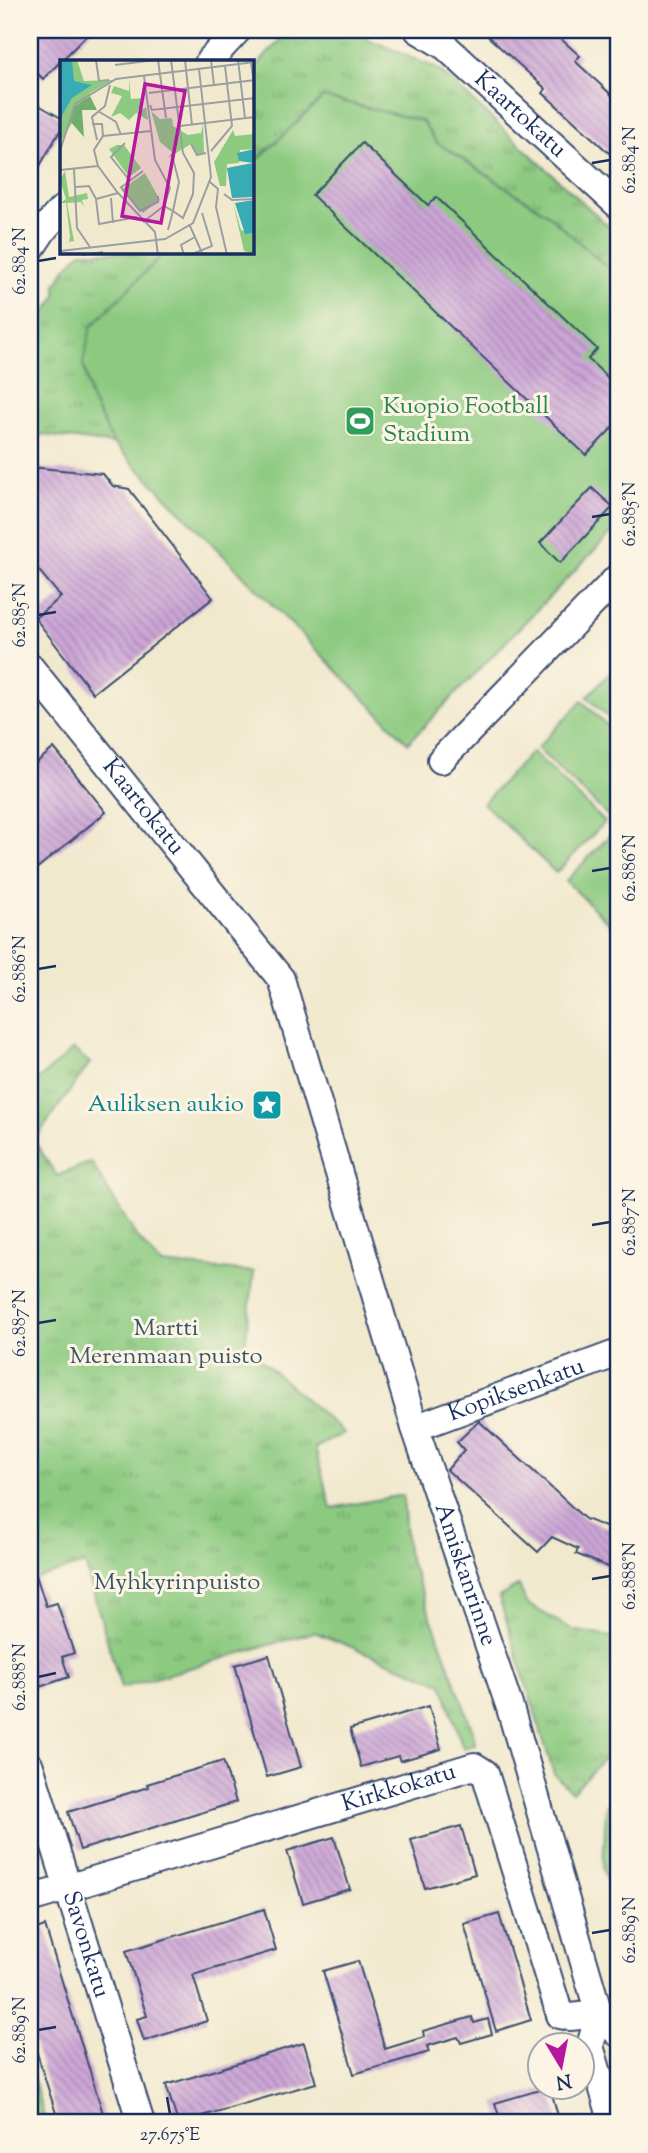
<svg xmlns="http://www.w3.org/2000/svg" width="648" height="2153" viewBox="0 0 648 2153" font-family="'Sorts Mill Goudy',serif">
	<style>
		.grass { fill: url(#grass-tufts); stroke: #547c6f; stroke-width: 2 }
		.pitch { fill: #8cca80; stroke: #547c6f; stroke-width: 2 }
		.building { fill: url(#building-back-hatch) }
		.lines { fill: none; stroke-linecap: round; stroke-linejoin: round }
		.minor-casing { stroke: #3b4b6f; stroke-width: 30 }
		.minor { stroke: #fff; stroke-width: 26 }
		.ticks { fill: none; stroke: #1b2f5e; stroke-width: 2.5 }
		.labels { text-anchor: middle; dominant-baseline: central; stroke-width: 6; stroke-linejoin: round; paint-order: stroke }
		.street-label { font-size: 24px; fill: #1b2f5e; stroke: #fcf5e5 }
		.leisure-label { font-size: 24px; fill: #27864d; stroke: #fcf5e5; text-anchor: start }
		.culture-label { font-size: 24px; fill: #0d838f; stroke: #fcf5e5; text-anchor: end }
		.park-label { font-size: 24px; fill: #375666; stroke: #fcf5e5 }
		.inset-road { fill: none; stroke: #9b9fa1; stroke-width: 2 }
		.view { fill: #b5179e; fill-opacity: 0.15; stroke: #b5179e; stroke-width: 3.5 }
		.inset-edge { fill: none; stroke: #1b2f5e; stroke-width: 3.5 }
		.neatline { fill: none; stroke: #1b2f5e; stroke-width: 2.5 }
		.ticks-label { font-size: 18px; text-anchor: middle; fill: #1b2f5e }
	</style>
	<defs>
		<pattern id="grass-tufts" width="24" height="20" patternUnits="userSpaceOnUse" patternTransform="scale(1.75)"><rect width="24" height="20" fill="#8cca80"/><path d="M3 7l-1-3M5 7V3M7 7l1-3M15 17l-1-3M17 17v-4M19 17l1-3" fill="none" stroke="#72a46c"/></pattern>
		<pattern id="building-back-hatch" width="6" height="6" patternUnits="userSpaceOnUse" patternTransform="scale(1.75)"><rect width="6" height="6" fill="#cca5d6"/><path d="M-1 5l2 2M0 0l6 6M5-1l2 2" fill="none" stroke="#a587b1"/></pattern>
	</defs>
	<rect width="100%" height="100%" fill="#fcf5e5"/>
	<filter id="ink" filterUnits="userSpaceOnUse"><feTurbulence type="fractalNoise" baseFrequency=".0143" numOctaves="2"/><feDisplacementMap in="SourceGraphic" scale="14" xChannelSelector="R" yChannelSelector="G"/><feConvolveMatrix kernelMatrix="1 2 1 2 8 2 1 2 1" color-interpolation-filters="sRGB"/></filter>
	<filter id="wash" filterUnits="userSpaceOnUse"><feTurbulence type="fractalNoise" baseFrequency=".00686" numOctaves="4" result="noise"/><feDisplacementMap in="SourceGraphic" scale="28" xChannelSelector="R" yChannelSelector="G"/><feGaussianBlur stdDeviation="1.57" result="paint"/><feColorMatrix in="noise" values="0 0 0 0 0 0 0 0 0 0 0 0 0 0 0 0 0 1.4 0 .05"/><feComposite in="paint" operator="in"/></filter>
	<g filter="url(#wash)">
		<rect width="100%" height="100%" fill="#f1e9ce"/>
		<g class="grass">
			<path d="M 289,30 L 347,30 L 438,69 L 618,235 L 618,277 L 546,213 L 436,142 L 422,121 L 323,97 L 252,165 L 252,71 Z"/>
			<path d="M 81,252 L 165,252 L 91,327 L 91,399 L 114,444 L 30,433 L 30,358 L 35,329 L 56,296 L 56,285 L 66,268 Z"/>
			<path d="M 73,1049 L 90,1063 L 34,1141 L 57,1176 L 91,1162 L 136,1236 L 161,1264 L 254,1272 L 245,1346 L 344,1433 L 315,1448 L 331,1508 L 403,1495 L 407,1552 L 473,1731 L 475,1745 L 463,1748 L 442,1683 L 314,1632 L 121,1688 L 85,1564 L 30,1580 L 30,1087 Z"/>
			<path d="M 519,1585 L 526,1603 L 573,1630 L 618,1638 L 618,1744 L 572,1792 L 554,1774 L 499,1597 Z"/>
			<path d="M 618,1791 L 618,1917 L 603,1868 L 606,1806 Z"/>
			<path d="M 30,2068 L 46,2123 L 30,2123 Z"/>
		</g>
		<g class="pitch">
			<path d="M 323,97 L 422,121 L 436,142 L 546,213 L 618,277 L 618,526 L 408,743 L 114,444 L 91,399 L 83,363 L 91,327 L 165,252 L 252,252 L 252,165 Z"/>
			<path d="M 618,665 L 618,726 L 587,697 Z"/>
			<path d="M 582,701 L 618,736 L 618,808 L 609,817 L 537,748 Z"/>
			<path d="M 532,752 L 605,822 L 556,873 L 483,803 Z"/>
			<path d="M 618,827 L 618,932 L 566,881 Z"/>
		</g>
		<g id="blocks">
			<g class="building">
				<path d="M 30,30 L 92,30 L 43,79 L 30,66 Z"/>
				<path d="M 481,30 L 551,30 L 580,56 L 575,61 L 618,101 L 618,143 L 609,153 L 543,93 L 546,89 Z"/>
				<path d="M 37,104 L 61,118 L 61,129 L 30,183 L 30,115 Z"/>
				<path d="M 362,143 L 428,205 L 436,197 L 597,349 L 588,359 L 618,387 L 618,422 L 586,455 L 312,195 Z"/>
				<path d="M 30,467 L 103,474 L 113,486 L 129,489 L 213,598 L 93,693 L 35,618 L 61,597 L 30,560 Z"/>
				<path d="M 592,488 L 613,507 L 560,563 L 540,543 Z"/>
				<path d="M 54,748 L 106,812 L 30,874 L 30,768 Z"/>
				<path d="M 479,1421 L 585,1519 L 618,1532 L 618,1571 L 576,1554 L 578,1549 L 552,1537 L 538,1552 L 447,1470 L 464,1450 L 457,1442 Z"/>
				<path d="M 33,1566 L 46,1606 L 57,1603 L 74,1653 L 62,1657 L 69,1677 L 30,1690 L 30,1567 Z"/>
				<path d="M 269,1655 L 301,1767 L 267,1777 L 235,1665 Z"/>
				<path d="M 429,1706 L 441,1749 L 400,1761 L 398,1756 L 361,1767 L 350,1729 Z"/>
				<path d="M 223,1761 L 236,1802 L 80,1850 L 68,1812 L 148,1787 L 147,1784 Z"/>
				<path d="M 461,1826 L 475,1874 L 425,1888 L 411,1840 Z"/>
				<path d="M 334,1837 L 350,1889 L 303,1903 L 287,1851 Z"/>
				<path d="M 264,1909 L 276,1950 L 193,1975 L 207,2021 L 144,2041 L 137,2019 L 147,2016 L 126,1951 Z"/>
				<path d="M 499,1914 L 531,2020 L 496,2031 L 464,1924 Z"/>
				<path d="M 45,1926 L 78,2033 L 106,2123 L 59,2123 L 31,2034 L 37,2032 L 30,2008 L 30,1931 Z"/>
				<path d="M 358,1961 L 385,2049 L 424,2037 L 423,2031 L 472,2017 L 474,2023 L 488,2019 L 492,2034 L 461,2043 L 458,2037 L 427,2046 L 429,2052 L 354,2074 L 323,1971 Z"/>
				<path d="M 304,2043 L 316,2083 L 178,2123 L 166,2085 Z"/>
				<path d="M 550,2087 L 560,2123 L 501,2123 L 495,2103 Z"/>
			</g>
		</g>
	</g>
	<g filter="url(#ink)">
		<use href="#blocks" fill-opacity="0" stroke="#3b4b6f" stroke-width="2"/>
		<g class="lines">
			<g class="minor-casing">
				<g id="minor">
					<path id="s1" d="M 418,30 L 446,47 L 618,205"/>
					<path d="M 209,61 L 238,30"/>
					<path d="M 30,250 L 44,229 L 61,210"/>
					<path id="s2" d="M 30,667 L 281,979 L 415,1428 L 510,1708 L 599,2014 L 618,2033"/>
					<path d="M 441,760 L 618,577"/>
					<path id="s3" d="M 415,1428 L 618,1353"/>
					<path id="s4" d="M 30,1766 L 141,2123"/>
					<path id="s5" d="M 30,1899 L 474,1766 L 485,1773 L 560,2015 L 570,2017 L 599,2014"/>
					<path d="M 599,2014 L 590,2046 L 613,2123"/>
				</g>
			</g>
			<use href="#minor" class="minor"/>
		</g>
	</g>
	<path class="ticks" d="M 592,163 L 610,160M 38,261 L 56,258M 592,517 L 610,514M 38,615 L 56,612M 592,871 L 610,868M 38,969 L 56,966M 592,1225 L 610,1222M 38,1323 L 56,1320M 592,1579 L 610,1576M 38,1677 L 56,1673M 592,1933 L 610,1930M 38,2030 L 56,2027M 167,2097 L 170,2114"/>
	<defs>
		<g id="stadium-square" transform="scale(1.575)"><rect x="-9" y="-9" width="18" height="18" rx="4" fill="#2e9e5b" stroke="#fcf5e5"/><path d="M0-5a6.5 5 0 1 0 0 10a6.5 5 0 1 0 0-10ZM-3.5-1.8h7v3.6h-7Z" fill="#fff"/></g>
		<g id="sight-square" transform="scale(1.575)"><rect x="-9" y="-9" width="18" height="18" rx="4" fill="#0f9aa8" stroke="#fcf5e5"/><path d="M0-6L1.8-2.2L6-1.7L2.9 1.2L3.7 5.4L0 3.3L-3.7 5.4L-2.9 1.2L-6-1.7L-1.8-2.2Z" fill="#fff"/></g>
	</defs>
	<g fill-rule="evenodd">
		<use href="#stadium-square" x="360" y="421"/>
		<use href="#sight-square" x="267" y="1105"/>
	</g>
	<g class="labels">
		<g class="street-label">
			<text stroke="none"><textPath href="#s1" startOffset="133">Kaartokatu</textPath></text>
			<text stroke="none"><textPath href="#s2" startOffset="180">Kaartokatu</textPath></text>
			<text stroke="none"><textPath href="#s3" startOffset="108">Kopiksenkatu</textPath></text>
			<text stroke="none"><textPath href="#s2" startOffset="1024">Amiskanrinne</textPath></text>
			<text stroke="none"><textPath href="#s5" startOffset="385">Kirkkokatu</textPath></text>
			<text stroke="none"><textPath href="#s4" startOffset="187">Savonkatu</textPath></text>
		</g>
		<g class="leisure-label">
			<text x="383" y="407">Kuopio Football<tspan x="383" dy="28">Stadium</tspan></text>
		</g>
		<g class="culture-label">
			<text x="244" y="1105">Auliksen aukio</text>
		</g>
		<g class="park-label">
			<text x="166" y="1329">Martti<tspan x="166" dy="28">Merenmaan puisto</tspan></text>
			<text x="177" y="1583">Myhkyrinpuisto</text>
		</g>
	</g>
	<g transform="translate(60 60)">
		<rect width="194" height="194" fill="#f1e9ce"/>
		<path d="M 0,0 L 17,0 L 24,21 L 53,20 L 30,33 L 0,83 ZM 69,19 L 71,39 L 84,38 L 77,53 L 86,47 L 88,60 L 76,53 L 69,60 L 60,53 L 51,57 L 62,36 L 51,33 L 54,26 L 69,31 ZM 91,51 L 100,59 L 112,58 L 113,66 L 128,75 L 141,73 L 143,64 L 144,93 L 137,95 L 131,84 L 108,98 L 112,92 L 100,82 ZM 173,70 L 175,76 L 194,74 L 194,89 L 180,90 L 179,103 L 167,104 L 166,126 L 160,126 L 154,102 ZM 5,111 L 9,137 L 27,133 L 28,139 L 22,140 L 24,147 L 21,142 L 7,143 L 14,181 L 3,183 L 9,182 L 10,176 L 6,143 L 0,143 L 6,139 L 0,120 ZM 173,143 L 181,170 L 194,173 L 194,194 L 184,191 Z" fill="#8cca80"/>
		<path d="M 30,36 L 37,50 L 22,50 L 24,77 L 9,60 L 14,47 Z" fill="#71ae6e"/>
		<path d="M 57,85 L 64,85 L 81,108 L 69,117 L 49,89 ZM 85,113 L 100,140 L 83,153 L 61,130 Z" fill="#8cca80"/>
		<path d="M 0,0 L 12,0 L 14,21 L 32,25 L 12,38 L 0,59 ZM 194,89 L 193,137 L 172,138 L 167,108 L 193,103 L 179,101 L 177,93 ZM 194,140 L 194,173 L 185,174 L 175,143 Z" fill="#39abb4"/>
		<path class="inset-road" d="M 36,0 L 39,21 L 49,20M 98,0 L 106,58M 111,0 L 123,93 L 134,113 L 133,134 L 123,158 L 113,151 L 119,122 L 112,95M 125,0 L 132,65M 151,0 L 154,25M 178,0 L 185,58M 191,3 L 195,31M 55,5 L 95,0M 89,33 L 195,20M 90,45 L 92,50 L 195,38M 38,51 L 56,62 L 61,75M 32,64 L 42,64 L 43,76M 120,66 L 195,57M 91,71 L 43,76 L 34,90 L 38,106 L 58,133 L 95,172 L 98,195M 37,80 L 32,57 L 45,46 L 50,25M 65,83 L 51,97 L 70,121M 131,84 L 137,95 L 146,93M 0,91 L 15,44 L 56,19 L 195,2M 151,91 L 172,66 L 165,6M 14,109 L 17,168 L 30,187M 0,110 L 38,106M 150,122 L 158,129 L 156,147 L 167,195M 16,127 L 29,126 L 36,139 L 58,133M 61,127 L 80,151 L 98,142 L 98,136M 60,128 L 83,111M 164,134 L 172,140 L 195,139M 51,138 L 53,163M 36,139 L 39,164 L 77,157M 104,146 L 113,151 L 108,170M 83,162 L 104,146 L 110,128 L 95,100 L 84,16M 130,166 L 143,195M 0,191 L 105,179 L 133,163 L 151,117 L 139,9M 22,195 L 43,192M 124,195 L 121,185 L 135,177M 130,195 L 152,186 L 142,153"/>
		<path class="view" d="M 85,24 L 125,31 L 101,163 L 62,156 Z"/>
		<rect width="194" height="194" class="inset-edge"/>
	</g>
	<rect width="648" height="2153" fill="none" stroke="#fcf5e5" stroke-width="77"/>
	<g transform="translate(561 2066) rotate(170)"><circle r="33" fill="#fcf5e5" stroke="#a2a6af" stroke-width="2"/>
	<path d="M0-5L12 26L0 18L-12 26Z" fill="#b5179e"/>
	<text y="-10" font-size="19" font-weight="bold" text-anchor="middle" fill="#1b2f5e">N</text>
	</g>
	<rect x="38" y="38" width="572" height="2076" class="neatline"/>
	<g class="ticks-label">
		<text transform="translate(629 160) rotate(-90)" y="6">62.884°N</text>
		<text transform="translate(19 261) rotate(-90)" y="6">62.884°N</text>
		<text transform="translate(629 514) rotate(-90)" y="6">62.885°N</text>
		<text transform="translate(19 615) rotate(-90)" y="6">62.885°N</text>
		<text transform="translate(629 868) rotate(-90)" y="6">62.886°N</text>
		<text transform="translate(19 969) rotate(-90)" y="6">62.886°N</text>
		<text transform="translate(629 1222) rotate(-90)" y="6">62.887°N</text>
		<text transform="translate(19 1323) rotate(-90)" y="6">62.887°N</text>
		<text transform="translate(629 1576) rotate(-90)" y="6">62.888°N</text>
		<text transform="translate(19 1677) rotate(-90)" y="6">62.888°N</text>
		<text transform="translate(629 1930) rotate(-90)" y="6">62.889°N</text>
		<text transform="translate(19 2030) rotate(-90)" y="6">62.889°N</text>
		<text x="170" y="2140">27.675°E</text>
	</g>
</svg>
